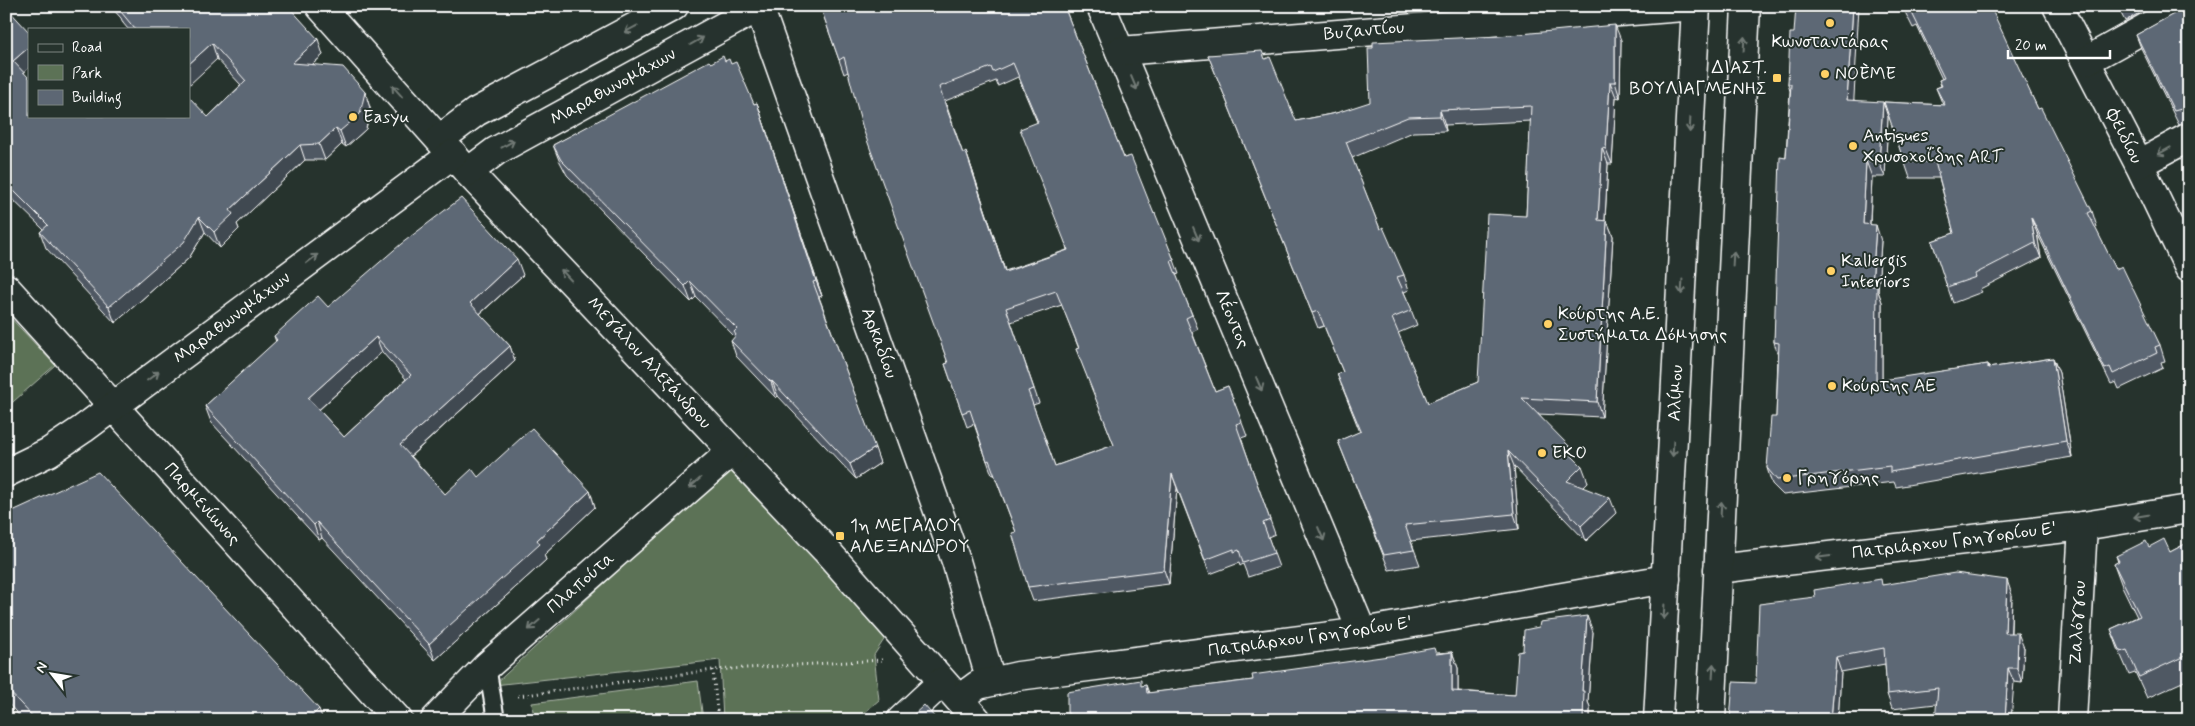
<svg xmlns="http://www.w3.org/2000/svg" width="2195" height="726" viewBox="0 0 2195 726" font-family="Mynerve,sans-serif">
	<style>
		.green { fill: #5c7256; stroke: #aeb8aa }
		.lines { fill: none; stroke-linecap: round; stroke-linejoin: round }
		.service-casing { stroke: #fff; stroke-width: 20 }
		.minor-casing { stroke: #fff; stroke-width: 31 }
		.secondary-casing { stroke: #fff; stroke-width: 31 }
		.path { stroke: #fff; stroke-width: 3; stroke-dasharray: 1 4; stroke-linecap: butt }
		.service { stroke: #26332d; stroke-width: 16 }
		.minor { stroke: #26332d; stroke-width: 28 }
		.secondary { stroke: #26332d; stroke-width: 28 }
		.wall { fill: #505964; stroke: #fff; fill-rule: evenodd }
		.shaded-wall { fill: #414851; stroke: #fff }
		.building { fill: #5d6774; stroke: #fff; fill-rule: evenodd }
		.oneway { stroke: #727a76 }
		.poi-dot { fill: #ffd166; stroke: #26332d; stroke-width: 2 }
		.labels { text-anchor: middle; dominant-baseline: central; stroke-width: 4; stroke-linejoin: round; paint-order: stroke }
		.street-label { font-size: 18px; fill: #fff; stroke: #26332d }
		.poi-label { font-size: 18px; fill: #fff; stroke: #26332d; text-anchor: start }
	</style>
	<rect width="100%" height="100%" fill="#26332d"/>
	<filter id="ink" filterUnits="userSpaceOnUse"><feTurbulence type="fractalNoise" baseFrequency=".02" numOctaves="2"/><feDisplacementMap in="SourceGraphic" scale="10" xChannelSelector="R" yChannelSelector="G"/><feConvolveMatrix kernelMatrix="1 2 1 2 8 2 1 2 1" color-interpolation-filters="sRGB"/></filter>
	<g filter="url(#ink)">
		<g class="green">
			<path d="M 6,313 L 55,365 L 6,408 Z"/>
			<path d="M 734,464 L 887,635 L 874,655 L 879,700 L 856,720 L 723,720 L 720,660 L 494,685 Z"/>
			<path d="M 698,681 L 703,720 L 534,720 L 532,703 Z"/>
		</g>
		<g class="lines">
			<g class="service-casing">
				<path id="service" d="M 487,666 L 496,720"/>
			</g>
			<g class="minor-casing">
				<g id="minor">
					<path d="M 320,6 L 468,172 L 825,549 L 977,720"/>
					<path d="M 1101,6 L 1362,632"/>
					<path d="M 2057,6 L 2139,164 L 2189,268"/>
					<path d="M 759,7 L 956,561 L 991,681"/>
					<path d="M 1120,51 L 1696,6"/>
					<path d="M 2086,61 L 2185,6"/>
					<path d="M 440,139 L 476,112 L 674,6"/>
					<path d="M 2139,164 L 2189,137"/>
					<path d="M 468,172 L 496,151 L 761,6"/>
					<path d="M 6,288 L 398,720"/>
					<path d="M 6,473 L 49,452 L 83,429 L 453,154"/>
					<path d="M 1718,569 L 2083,526 L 2189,509"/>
					<path d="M 959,699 L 978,685 L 1018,676 L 1362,632 L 1666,579"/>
					<path d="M 435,720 L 487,666 L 732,451"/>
					<path d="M 901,720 L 942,682"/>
					<path d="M 2072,720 L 2083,526"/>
				</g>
			</g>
			<g class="secondary-casing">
				<g id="secondary">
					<path d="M 1658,720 L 1696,6"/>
					<path d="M 1711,720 L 1746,6"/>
				</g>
			</g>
			<g class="path">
				<path d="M 713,670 L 718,720"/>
				<path d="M 518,696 L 713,670 L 882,660"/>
			</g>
			<use href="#service" class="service"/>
			<use href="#minor" class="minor"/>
			<use href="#secondary" class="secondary"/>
		</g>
		<g class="wall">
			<path d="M 110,6 L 288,6 L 323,55 L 313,64 L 365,92 L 370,108 L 366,129 L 346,147 L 342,144 L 325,160 L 305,160 L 237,224 L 239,229 L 220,248 L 205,232 L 189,258 L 115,323 L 46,248 L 40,232 L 43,229 L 6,193 L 6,7 L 29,68 L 24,72 L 29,116 L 208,117 L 241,85 L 189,29 L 128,29 L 123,23 L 121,18 Z"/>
			<path d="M 820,6 L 1064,6 L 1124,158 L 1154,214 L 1174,260 L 1179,274 L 1176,275 L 1198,329 L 1192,332 L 1215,391 L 1228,386 L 1247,436 L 1241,438 L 1275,534 L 1268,537 L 1279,567 L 1248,577 L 1243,564 L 1240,566 L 1239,563 L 1210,574 L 1177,488 L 1169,584 L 1033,601 L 1028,587 L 1016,532 L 994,474 L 992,475 L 974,424 L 967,427 L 945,364 L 948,363 L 848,72 L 844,74 ZM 1018,77 L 1037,122 L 1067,250 L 1005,271 L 971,166 L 963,154 L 945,101 L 996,81 L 998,86 ZM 1062,305 L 1079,349 L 1076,349 L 1082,363 L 1114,445 L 1055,466 L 1033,405 L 1039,403 L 1011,322 Z"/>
			<path d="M 1902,6 L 1988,6 L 2038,109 L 2092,211 L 2097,227 L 2095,228 L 2116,269 L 2160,345 L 2165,361 L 2161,362 L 2163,368 L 2119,389 L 2116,382 L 2111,384 L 2037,233 L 2041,258 L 1980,289 L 1982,292 L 1953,303 L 1932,241 L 1954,233 L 1939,178 L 1910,178 L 1884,102 L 1943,105 L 1936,88 L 1941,86 L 1939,80 L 1942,79 L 1917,26 L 1913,28 Z"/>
			<path d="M 2117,6 L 2152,6 L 2125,21 Z"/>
			<path d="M 2189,6 L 2189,122 L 2179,125 L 2141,48 L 2136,35 Z"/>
			<path d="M 1794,33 L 1854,100 L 1888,117 L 1885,177 L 1872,177 L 1870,225 L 1881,241 L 1878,291 L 1882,302 L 1882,381 L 1988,364 L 1989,368 L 2053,358 L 2059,373 L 2072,457 L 1896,487 L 1894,482 L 1783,495 L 1772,484 L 1767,468 L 1776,417 L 1778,355 L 1774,342 L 1790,91 L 1788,84 Z"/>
			<path d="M 1621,40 L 1620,98 L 1616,97 L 1612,164 L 1608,164 L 1605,221 L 1607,221 L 1613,236 L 1602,417 L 1538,414 L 1573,457 L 1588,482 L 1582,487 L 1616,513 L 1586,541 L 1514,466 L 1519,529 L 1411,541 L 1420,565 L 1389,570 L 1338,441 L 1360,432 L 1337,374 L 1343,372 L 1324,326 L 1318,328 L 1208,55 L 1265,59 L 1296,121 L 1336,113 ZM 1531,121 L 1526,216 L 1478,382 L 1428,403 L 1398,333 L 1417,325 L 1404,292 L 1409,290 L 1404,275 L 1380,229 L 1352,158 L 1413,132 L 1446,131 L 1445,125 Z"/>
			<path d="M 725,61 L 731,64 L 754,104 L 757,103 L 822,296 L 819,297 L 880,463 L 856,479 L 778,396 L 776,398 L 736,356 L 731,341 L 735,337 L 696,297 L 691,302 L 567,175 L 559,160 L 553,145 L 711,63 Z"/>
			<path d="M 523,275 L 480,314 L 510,346 L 515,361 L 411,456 L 445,494 L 478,477 L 590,491 L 595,507 L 544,555 L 546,560 L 435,660 L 322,538 L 319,540 L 211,422 L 205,406 L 276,342 L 274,336 L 328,307 ZM 382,352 L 406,379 L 344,437 L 319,410 Z"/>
			<path d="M 6,514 L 323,720 L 23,720 L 6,701 Z"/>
			<path d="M 2189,542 L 2189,679 L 2147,698 L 2135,672 L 2129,674 L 2119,651 L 2111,629 L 2137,617 L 2122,586 L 2114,564 L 2118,562 L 2116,556 L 2149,547 L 2170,552 Z"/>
			<path d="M 1884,585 L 2012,595 L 2011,633 L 2024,648 L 2022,683 L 2014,682 L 1936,704 L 1892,709 L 1887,694 L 1885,664 L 1841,672 L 1838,720 L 1730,720 L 1815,597 Z"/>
			<path d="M 1593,632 L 1588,702 L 1590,707 L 1590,720 L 1070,720 L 1067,712 L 1146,685 L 1149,693 L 1253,680 L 1436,653 L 1452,652 L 1458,668 L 1458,691 L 1515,695 Z"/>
		</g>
		<g class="shaded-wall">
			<path d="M 1853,6 L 1859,6 L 1853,115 L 1847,100 Z"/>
			<path d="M 1615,25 L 1621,40 L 1620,98 L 1615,82 Z"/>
			<path d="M 318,39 L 323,55 L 297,78 L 292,63 Z"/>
			<path d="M 212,43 L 217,59 L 189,85 L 189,64 Z"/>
			<path d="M 29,47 L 29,68 L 19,77 L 13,61 Z"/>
			<path d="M 1610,82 L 1616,97 L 1612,164 L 1606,149 Z"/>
			<path d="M 365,92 L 370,108 L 366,129 L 346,147 L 340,131 Z"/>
			<path d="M 1883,102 L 1888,117 L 1885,177 L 1879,162 Z"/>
			<path d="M 757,103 L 762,118 L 822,296 L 816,281 Z"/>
			<path d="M 1440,110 L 1445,125 L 1446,131 L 1440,116 Z"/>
			<path d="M 336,128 L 342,144 L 325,160 L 319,144 Z"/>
			<path d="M 300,145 L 305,160 L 237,224 L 239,229 L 220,248 L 214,232 L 230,210 Z"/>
			<path d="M 1602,148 L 1608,164 L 1604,236 L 1598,220 Z"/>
			<path d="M 966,152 L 971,166 L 1010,286 L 1005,272 Z"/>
			<path d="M 1866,161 L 1872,177 L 1869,240 L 1863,224 Z"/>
			<path d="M 199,217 L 205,232 L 189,258 L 115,323 L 109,307 Z"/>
			<path d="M 2031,217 L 2037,233 L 2041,258 L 2035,243 Z"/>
			<path d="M 1607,221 L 1613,236 L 1602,417 L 1597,402 Z"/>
			<path d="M 1876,225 L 1881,241 L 1878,291 L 1882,302 L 1882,397 L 1876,381 L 1872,286 Z"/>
			<path d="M 517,259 L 523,275 L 475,318 L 470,303 Z"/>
			<path d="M 690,281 L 696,297 L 691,302 L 685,286 Z"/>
			<path d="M 376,337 L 382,352 L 314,414 L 308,398 Z"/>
			<path d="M 510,346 L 515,361 L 406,460 L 400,445 Z"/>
			<path d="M 2053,358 L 2059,373 L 2072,457 L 2066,441 Z"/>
			<path d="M 772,381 L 778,396 L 776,398 L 771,382 Z"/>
			<path d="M 1569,446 L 1575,462 L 1566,450 Z"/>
			<path d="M 875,448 L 880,463 L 856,479 L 850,464 Z"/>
			<path d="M 1508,451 L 1514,466 L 1519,529 L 1514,514 Z"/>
			<path d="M 1582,466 L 1588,482 L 1573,497 L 1567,481 Z"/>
			<path d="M 1172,474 L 1177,488 L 1169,584 L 1164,570 Z"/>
			<path d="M 590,491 L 595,507 L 544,555 L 546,560 L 435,660 L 429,644 L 537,540 Z"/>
			<path d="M 1610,498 L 1616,513 L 1586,541 L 1581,526 Z"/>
			<path d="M 317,522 L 322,538 L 319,540 L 314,525 Z"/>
			<path d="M 2007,580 L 2012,595 L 2010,648 L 2005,633 Z"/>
			<path d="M 1587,616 L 1593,632 L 1588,702 L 1590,707 L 1590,720 L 1583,720 L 1582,691 Z"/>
			<path d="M 2018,633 L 2024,648 L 2022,683 L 2017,668 Z"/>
			<path d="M 1452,652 L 1458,668 L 1458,707 L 1452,691 Z"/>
			<path d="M 1836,657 L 1841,672 L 1838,720 L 1831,720 Z"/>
			<path d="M 2008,668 L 2014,682 L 2011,720 L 2005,720 Z"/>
			<path d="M 319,709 L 323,720 L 308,720 Z"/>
		</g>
		<g class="building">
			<path d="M 118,6 L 288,6 L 318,39 L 292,63 L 343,67 L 365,92 L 360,114 L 340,131 L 336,128 L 319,144 L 300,145 L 230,210 L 233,214 L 214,232 L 199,217 L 184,242 L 109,307 L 40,232 L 48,225 L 6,183 L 6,7 L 29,32 L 29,47 L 13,61 L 29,78 L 29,116 L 189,116 L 189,97 L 208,117 L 246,81 L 212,43 L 189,64 L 189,29 L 135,29 L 117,7 Z"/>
			<path d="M 820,6 L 1064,6 L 1124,158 L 1131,156 L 1154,214 L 1155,213 L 1174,260 L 1171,261 L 1192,315 L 1186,318 L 1215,391 L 1228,386 L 1242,422 L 1236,424 L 1270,520 L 1263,523 L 1274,553 L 1243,563 L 1239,550 L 1234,552 L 1234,549 L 1205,560 L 1172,474 L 1164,570 L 1028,587 L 1012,533 L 1016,532 L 989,460 L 987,461 L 970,410 L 962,413 L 945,364 L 948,363 L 863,129 L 844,57 L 839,60 ZM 1013,63 L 1038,122 L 1020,129 L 1068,250 L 1005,272 L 966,152 L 963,154 L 939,87 L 991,67 L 993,72 ZM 1056,291 L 1079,348 L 1076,349 L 1114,445 L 1055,466 L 1028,391 L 1034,389 L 1006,308 Z"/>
			<path d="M 1796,6 L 1853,6 L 1847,100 L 1883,102 L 1879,162 L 1866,161 L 1863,224 L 1876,225 L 1872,286 L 1877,286 L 1876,381 L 1988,364 L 1988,368 L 2053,358 L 2066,441 L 1890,472 L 1890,466 L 1777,480 L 1767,468 L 1771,417 L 1776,417 L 1779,343 L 1774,342 L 1780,157 L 1786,158 L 1791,84 L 1788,84 L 1790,33 L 1794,33 Z"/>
			<path d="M 1904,6 L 1988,6 L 1992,10 L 2038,109 L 2041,108 L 2092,211 L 2088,213 L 2116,269 L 2122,266 L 2160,345 L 2155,347 L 2157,353 L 2113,374 L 2110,367 L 2105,369 L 2031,217 L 2035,243 L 1975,274 L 1976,277 L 1947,287 L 1932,241 L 1954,233 L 1935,162 L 1904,162 L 1884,102 L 1945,105 L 1936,88 L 1942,86 L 1939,80 L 1944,78 L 1911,11 L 1908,13 Z"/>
			<path d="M 2188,6 L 2189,6 L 2189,109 L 2185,108 L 2174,111 L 2136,35 Z"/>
			<path d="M 1615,25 L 1615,82 L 1610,82 L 1606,149 L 1602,148 L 1598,220 L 1607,221 L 1597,402 L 1522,398 L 1569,446 L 1566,450 L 1582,466 L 1567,481 L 1610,498 L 1581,526 L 1508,451 L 1514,514 L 1405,525 L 1414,550 L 1384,555 L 1338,441 L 1361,431 L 1337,374 L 1343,372 L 1318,311 L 1312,313 L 1208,55 L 1262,51 L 1265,59 L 1270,57 L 1296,121 L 1336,113 L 1370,102 L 1368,48 L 1373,48 L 1373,42 L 1500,36 ZM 1531,106 L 1526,216 L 1487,214 L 1478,382 L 1428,403 L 1392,318 L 1412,310 L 1397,277 L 1404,275 L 1383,227 L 1380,229 L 1346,142 L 1408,117 L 1440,116 L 1440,110 Z"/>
			<path d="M 723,56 L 725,61 L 729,59 L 731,64 L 736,62 L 754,104 L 757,103 L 816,281 L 813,282 L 875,448 L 850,464 L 772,381 L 771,382 L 731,341 L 736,335 L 734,332 L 737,329 L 690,281 L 685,286 L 561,160 L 553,145 L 709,61 L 711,63 Z"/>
			<path d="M 461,198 L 517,259 L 470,303 L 510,346 L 400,445 L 445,494 L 472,469 L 478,477 L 532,428 L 590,491 L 537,540 L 540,544 L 429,644 L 317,522 L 314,525 L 205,406 L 277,340 L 274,336 L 318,296 L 328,307 L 401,244 ZM 376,337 L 411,375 L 344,437 L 308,398 Z"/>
			<path d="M 98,472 L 319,709 L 308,720 L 36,720 L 6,688 L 6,514 Z"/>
			<path d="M 2164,539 L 2170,552 L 2189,542 L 2189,654 L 2139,677 L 2127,650 L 2121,652 L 2111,629 L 2140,616 L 2114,564 L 2119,561 L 2116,556 L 2146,541 L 2149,547 Z"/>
			<path d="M 1955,573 L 2007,580 L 2005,633 L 2018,633 L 2017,668 L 2008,668 L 2005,720 L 1935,720 L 1938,688 L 1887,694 L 1884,648 L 1836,657 L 1831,720 L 1730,720 L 1733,682 L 1756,683 L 1759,604 L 1815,597 L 1814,590 L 1881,579 L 1882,585 Z"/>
			<path d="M 1587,616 L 1582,691 L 1584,691 L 1583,720 L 1075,720 L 1067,712 L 1067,692 L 1141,680 L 1141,686 L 1146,685 L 1147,693 L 1253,680 L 1252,675 L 1396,655 L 1434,648 L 1436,654 L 1452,652 L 1452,691 L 1515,695 L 1518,652 L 1523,651 L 1524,630 L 1539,627 L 1540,622 Z"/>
			<path d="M 924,705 L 937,720 L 908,720 Z"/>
		</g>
		<defs><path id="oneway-shaft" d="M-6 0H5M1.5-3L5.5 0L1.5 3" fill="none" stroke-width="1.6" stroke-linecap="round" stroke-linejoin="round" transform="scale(1.25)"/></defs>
		<g class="oneway">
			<use href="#oneway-shaft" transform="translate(631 29) rotate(152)"/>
			<use href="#oneway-shaft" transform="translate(697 41) rotate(-29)"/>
			<use href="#oneway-shaft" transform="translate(1744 44) rotate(-87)"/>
			<use href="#oneway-shaft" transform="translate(1134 83) rotate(67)"/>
			<use href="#oneway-shaft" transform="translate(397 91) rotate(-132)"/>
			<use href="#oneway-shaft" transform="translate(1690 125) rotate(93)"/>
			<use href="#oneway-shaft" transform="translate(508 144) rotate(-29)"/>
			<use href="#oneway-shaft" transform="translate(2164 151) rotate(151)"/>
			<use href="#oneway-shaft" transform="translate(1196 234) rotate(67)"/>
			<use href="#oneway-shaft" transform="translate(312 259) rotate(-37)"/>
			<use href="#oneway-shaft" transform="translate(1733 259) rotate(-87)"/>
			<use href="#oneway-shaft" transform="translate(566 275) rotate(-133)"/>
			<use href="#oneway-shaft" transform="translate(1682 287) rotate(93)"/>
			<use href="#oneway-shaft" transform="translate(153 376) rotate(-37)"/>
			<use href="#oneway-shaft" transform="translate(1259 384) rotate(67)"/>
			<use href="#oneway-shaft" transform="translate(1673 449) rotate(93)"/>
			<use href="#oneway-shaft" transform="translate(695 483) rotate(139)"/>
			<use href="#oneway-shaft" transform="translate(1721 509) rotate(-87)"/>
			<use href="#oneway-shaft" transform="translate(2141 516) rotate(171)"/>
			<use href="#oneway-shaft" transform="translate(1321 534) rotate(67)"/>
			<use href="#oneway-shaft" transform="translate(1823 557) rotate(173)"/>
			<use href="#oneway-shaft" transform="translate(1664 612) rotate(93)"/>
			<use href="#oneway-shaft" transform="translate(534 625) rotate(139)"/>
			<use href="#oneway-shaft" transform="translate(1713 671) rotate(-87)"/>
		</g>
	</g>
	<g class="poi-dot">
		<circle cx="1830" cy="23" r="5"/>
		<circle cx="1825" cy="74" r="5"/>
		<rect x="1772" y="73" width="10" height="10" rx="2.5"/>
		<circle cx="353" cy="117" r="5"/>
		<circle cx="1853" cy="146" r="5"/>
		<circle cx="1831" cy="271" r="5"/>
		<circle cx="1548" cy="324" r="5"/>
		<circle cx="1832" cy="386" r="5"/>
		<circle cx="1542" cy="453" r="5"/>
		<circle cx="1787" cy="478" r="5"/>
		<rect x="835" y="531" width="10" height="10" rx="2.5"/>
	</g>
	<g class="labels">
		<g class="street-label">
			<text transform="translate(1364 31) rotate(-5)">Βυζαντίου</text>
			<text transform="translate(613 87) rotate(-29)">Μαραθωνομάχων</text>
			<text transform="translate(2124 136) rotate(63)">Φειδίου</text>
			<text transform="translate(232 318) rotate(-37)">Μαραθωνομάχων</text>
			<text transform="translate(1232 319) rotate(67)">Λέοντος</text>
			<text transform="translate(879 343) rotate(70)">Αρκαδίου</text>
			<text transform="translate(649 363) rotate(47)">Μεγάλου Αλεξάνδρου</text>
			<text transform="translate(1676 393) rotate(-87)">Αλίμου</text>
			<text transform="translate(202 504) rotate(48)">Παρμενίωνος</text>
			<text transform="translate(1954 541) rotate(-7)">Πατριάρχου Γρηγορίου Ε'</text>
			<text transform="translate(581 583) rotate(-41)">Πλαπούτα</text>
			<text transform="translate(2078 623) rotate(-87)">Ζαλόγγου</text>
			<text transform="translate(1310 637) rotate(-8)">Πατριάρχου Γρηγορίου Ε'</text>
		</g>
		<g class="poi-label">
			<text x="1830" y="42" text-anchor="middle">Κωνσταντάρας</text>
			<text x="1767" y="68" text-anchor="end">ΔΙΑΣΤ.<tspan x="1767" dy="21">ΒΟΥΛΙΑΓΜΕΝΗΣ</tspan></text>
			<text x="1835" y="74">NOÈME</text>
			<text x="363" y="117">Easyu</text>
			<text x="1863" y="136">Antiques<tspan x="1863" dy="21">Χρυσοχοΐδης ART</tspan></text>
			<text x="1841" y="261">Kallergis<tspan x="1841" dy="21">Interiors</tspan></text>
			<text x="1558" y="314">Κούρτης Α.Ε.<tspan x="1558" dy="21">Συστήματα Δόμησης</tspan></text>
			<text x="1842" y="386">Κούρτης ΑΕ</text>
			<text x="1552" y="453">EKO</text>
			<text x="1797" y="478">Γρηγόρης</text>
			<text x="850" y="526">1η ΜΕΓΑΛΟΥ<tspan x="850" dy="21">ΑΛΕΞΑΝΔΡΟΥ</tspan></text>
		</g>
	</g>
	<rect width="2195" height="726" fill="none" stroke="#26332d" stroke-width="25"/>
	<rect x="12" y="12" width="2170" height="701" fill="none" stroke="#fff" stroke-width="2" filter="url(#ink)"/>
	<rect x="28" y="28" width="162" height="90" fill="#26332d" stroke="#7d8581"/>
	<rect x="38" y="44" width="25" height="8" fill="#26332d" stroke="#7d8581"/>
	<text x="72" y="52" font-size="15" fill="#ffffff">Road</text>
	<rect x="38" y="65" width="25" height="15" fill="#5c7256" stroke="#7d8581"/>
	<text x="72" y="78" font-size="15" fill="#ffffff">Park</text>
	<rect x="38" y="90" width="25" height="15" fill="#5d6774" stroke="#7d8581"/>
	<text x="72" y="102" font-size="15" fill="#ffffff">Building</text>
	<g transform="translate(52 674) rotate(301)" stroke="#26332d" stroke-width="4" paint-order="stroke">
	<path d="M0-4L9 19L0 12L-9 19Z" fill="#ffffff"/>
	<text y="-8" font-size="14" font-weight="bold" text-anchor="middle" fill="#ffffff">N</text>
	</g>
	<path d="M2008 50v8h102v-8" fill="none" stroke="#ffffff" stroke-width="2.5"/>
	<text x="2015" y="50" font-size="15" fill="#ffffff" stroke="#26332d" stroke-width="4" paint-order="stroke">20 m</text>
</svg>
